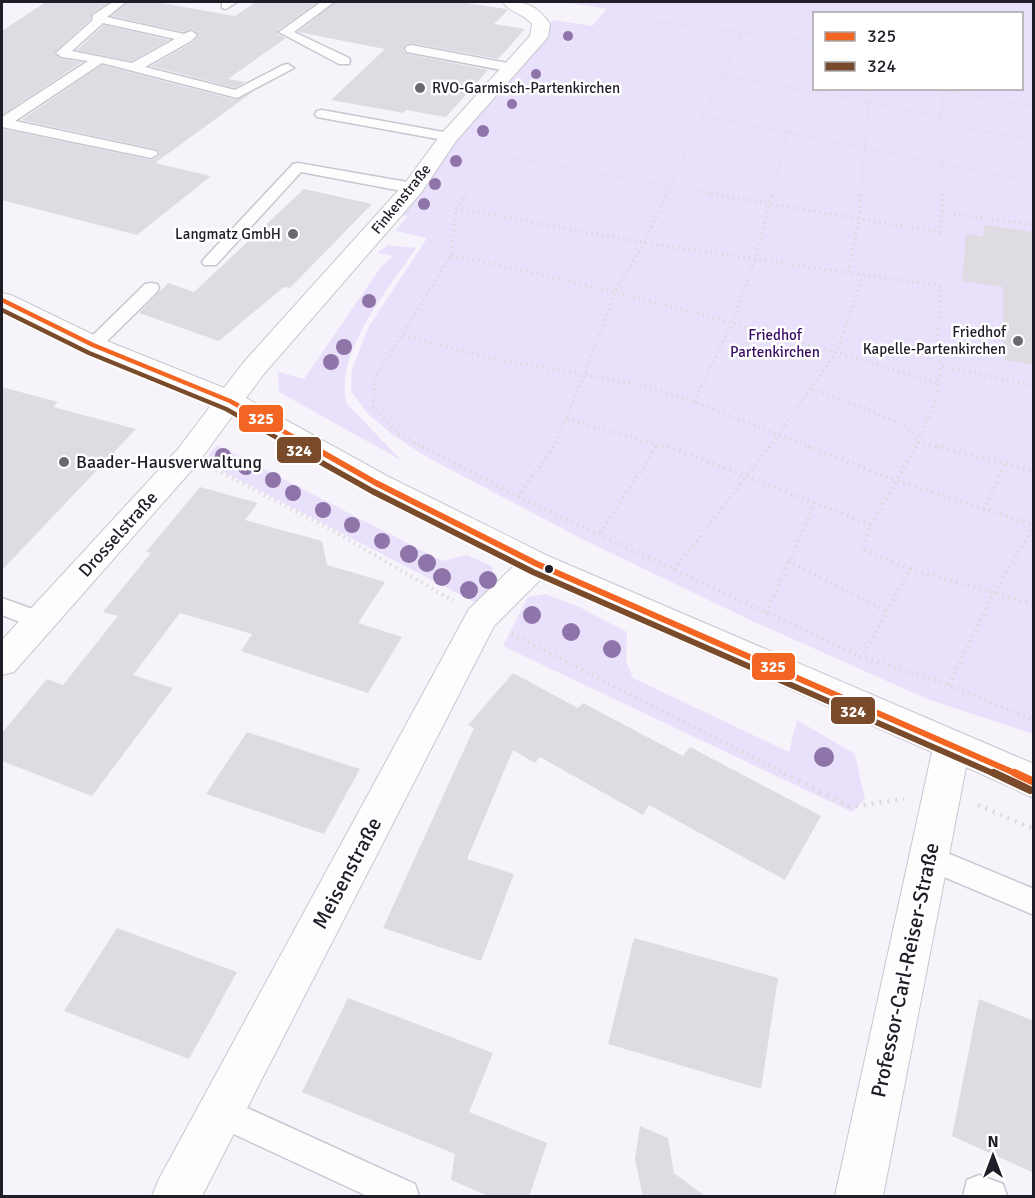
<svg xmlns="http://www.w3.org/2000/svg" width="1035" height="1198" viewBox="0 0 1035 1198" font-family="Signika,sans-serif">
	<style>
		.green { fill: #e9e0fb; fill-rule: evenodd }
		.building { fill: #dedbe3 }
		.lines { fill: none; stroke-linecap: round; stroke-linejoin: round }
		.lane-casing { stroke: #c9c6cf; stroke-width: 3 }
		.street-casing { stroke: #c9c6cf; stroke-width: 2 }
		.path-far3 { stroke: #dbdadc; stroke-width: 2; stroke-dasharray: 1 3; stroke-linecap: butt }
		.path-far2 { stroke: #dbdadc; stroke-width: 3; stroke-dasharray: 1.5 4; stroke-linecap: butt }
		.path-far1 { stroke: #dbdadc; stroke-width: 4; stroke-dasharray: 1.5 4.5; stroke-linecap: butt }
		.path { stroke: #dbdadc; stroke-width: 4.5; stroke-dasharray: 2 6; stroke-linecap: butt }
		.lane { fill: #fefdfe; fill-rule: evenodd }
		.street { fill: #fefdfe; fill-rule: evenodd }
		.bus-1-far2-casing { stroke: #fff; stroke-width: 8 }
		.bus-1-far1-casing { stroke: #fff; stroke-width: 10 }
		.bus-1-casing { stroke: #fff; stroke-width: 12 }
		.bus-2-far2-casing { stroke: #fff; stroke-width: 8 }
		.bus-2-far1-casing { stroke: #fff; stroke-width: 10 }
		.bus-2-casing { stroke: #fff; stroke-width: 12 }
		.bus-1-far2 { stroke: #f26522; stroke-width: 4.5 }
		.bus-1-far1 { stroke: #f26522; stroke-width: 6 }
		.bus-1 { stroke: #f26522; stroke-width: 8 }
		.bus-2-far2 { stroke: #7a4b2a; stroke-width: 4.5 }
		.bus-2-far1 { stroke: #7a4b2a; stroke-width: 6 }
		.bus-2 { stroke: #7a4b2a; stroke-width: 8 }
		.tree { fill: #8e74a8 }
		.poi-dot { fill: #6b6872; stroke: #fff; stroke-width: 2 }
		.bus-dot { fill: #201d28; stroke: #fff; stroke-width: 2 }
		.labels { text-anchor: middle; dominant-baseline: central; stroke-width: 5; stroke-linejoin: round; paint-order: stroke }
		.far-poi-label { font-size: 15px; fill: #201d28; stroke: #fff; text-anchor: end }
		.far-street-label { font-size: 15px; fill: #201d28; stroke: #fff }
		.far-park-label { font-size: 15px; fill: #390c65; stroke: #fff }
		.poi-label { font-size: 18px; fill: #201d28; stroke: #fff; text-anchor: start }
		.street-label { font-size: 18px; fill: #201d28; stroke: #fff }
		.near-street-label { font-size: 21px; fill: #201d28; stroke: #fff }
		.line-badge { stroke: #fff; stroke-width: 2 }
		.badge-label { font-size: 16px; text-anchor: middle; font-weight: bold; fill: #fff }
	</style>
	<rect width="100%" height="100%" fill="#f6f4fa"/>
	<g class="green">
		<path d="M 563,2 L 1033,2 L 1033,734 L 927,699 L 748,619 L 584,540 L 425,456 L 393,435 L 368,414 L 351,391 L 352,369 L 368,328 L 427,238 L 396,231 L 407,216 L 398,214 L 553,20 L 592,26 L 607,9 ZM 814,14 L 1022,14 L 1022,88 L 814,88 Z"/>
		<path d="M 388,245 L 416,248 C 390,287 332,355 347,404 L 401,460 L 279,392 L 278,372 L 304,379 L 381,267 L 393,256 L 377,253 Z"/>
		<path d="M 217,445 L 442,561 L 467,555 L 491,566 C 498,584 492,591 480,605 L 203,461 Z"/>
		<path d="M 545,594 L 579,607 L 627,632 L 626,661 L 633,678 L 789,752 L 797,720 L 855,754 L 865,799 L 852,812 L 503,646 L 528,597 Z"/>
	</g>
	<g class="building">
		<path d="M 46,2 L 110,2 L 92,13 L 90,20 L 54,53 L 62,59 L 82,62 L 2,115 L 2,31 Z"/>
		<path d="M 128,2 L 155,2 L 235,16 L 256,2 L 318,2 L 278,30 L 278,34 L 286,38 L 228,79 L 245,82 L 235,88 L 151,66 L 192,43 L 199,35 L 192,29 L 184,32 L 112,16 Z"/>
		<path d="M 336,2 L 459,2 L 506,9 L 508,10 L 494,24 L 525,29 L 498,59 L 411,43 L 406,44 L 403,50 L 407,54 L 488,70 L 446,117 L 406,110 L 404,113 L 331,100 L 385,49 L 298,32 Z"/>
		<path d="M 104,25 L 169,40 L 132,61 L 77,50 Z"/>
		<path d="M 102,65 L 236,100 L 254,91 L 155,163 L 211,176 L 137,235 L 2,200 L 2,129 L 151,160 L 159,156 L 160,153 L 156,149 L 21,120 Z"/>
		<path d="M 304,189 L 372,204 L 290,288 L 284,287 L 219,341 L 139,313 L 168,283 L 194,292 Z"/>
		<path d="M 984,225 L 1034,232 L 1034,365 L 1005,360 L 1005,356 L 1003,355 L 1003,287 L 962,281 L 966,234 L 983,237 Z"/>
		<path d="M 2,387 L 58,402 L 53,407 L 136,429 L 2,570 Z"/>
		<path d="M 200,487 L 258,503 L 245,520 L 322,541 L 327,565 L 385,582 L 358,623 L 402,637 L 368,693 L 241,651 L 252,634 L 180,613 L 133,675 L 173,688 L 92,796 L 2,761 L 2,733 L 47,679 L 63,685 L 118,616 L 103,612 L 151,553 L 146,552 Z"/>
		<path d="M 513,673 L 578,708 L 583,703 L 683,756 L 690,747 L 821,816 L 785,880 L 649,805 L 643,815 L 540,757 L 535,763 L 513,750 L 467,859 L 514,874 L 481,961 L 383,928 L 474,728 L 468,725 Z"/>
		<path d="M 247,732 L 360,769 L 324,834 L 206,794 Z"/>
		<path d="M 117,928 L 237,972 L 189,1059 L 64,1011 Z"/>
		<path d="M 634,938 L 778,978 L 761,1089 L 608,1044 Z"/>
		<path d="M 348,998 L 493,1053 L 469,1112 L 547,1143 L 529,1197 L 491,1197 L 451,1180 L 455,1154 L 302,1092 Z"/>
		<path d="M 979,999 L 1034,1021 L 1034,1173 L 952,1136 Z"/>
		<path d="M 640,1126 L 668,1138 L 674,1173 L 706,1197 L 643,1197 L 635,1159 Z"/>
	</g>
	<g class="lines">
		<g class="lane-casing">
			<g id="lane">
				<path d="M 113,2 L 126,2 L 107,17 L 184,34 L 191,31 L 197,35 L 191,41 L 145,67 L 235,90 L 283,65 L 288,64 L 294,68 L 237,98 L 102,63 L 15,121 L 156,151 L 158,154 L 151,158 L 2,127 L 2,117 L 88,61 L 62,57 L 56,53 L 92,21 L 93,15 ZM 103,23 L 175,39 L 132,63 L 72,51 Z"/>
				<path d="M 222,2 L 237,2 L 226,9 L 222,8 Z"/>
				<path d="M 321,2 L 334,2 L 294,32 L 349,58 L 350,61 L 349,64 L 339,64 L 279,32 Z"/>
				<path d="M 411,45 L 512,64 L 518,68 L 512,72 L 407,52 L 405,49 L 407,46 Z"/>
				<path d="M 322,110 L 449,133 L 456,137 L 449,141 L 317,117 L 315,114 L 317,111 Z"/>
				<path d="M 298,163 L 413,183 L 421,188 L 413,193 L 301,172 L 216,265 L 204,265 L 202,262 L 204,259 L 293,164 Z"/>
				<path d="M 151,283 L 157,284 L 159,288 L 157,292 L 99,349 L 87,349 L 84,345 L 87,341 L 145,284 Z"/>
				<path d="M 2,598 L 49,615 L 52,621 L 49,627 L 41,630 L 2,615 Z"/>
				<path d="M 928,845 L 1034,889 L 1034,915 L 918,866 L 914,857 L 918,848 Z"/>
				<path d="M 221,1096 L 415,1184 L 419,1196 L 367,1196 L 210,1123 L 205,1112 L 210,1101 Z"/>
				<path d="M 979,1175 L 1003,1184 L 1007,1196 L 963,1196 L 967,1180 Z"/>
			</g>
		</g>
		<g class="street-casing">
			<path id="street" d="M 503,2 C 526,2 536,4 550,24 L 548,37 L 456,141 L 421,193 L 263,375 L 246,398 L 387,476 L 548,556 L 1034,764 L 1034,798 L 966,767 L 883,1196 L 835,1196 L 932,752 L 541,579 L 494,626 L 202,1196 L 152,1196 L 159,1179 L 469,609 L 514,566 L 365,490 L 233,415 L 198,463 L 14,672 L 2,675 L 2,640 L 178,449 L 212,404 L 84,351 L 2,310 L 2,293 L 11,295 L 102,339 L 224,388 L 243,363 L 405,183 L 442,133 L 530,36 L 532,24 C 524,14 509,12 503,2 Z"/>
		</g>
		<g class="path-far3">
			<path d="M 632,19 L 814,41"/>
			<path d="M 1022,69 L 1034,71"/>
			<path d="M 722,75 L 941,116 L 965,128 L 1034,140"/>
			<path d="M 928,88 L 1034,106"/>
			<path d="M 703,116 L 1034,182"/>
			<path d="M 465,195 L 477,179 L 503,156 L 720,195"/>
			<path d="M 666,195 L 742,32"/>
			<path d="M 772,195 L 788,132"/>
			<path d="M 861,195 L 870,88"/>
			<path d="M 942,195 L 941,116 L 945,88"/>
		</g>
		<g class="path-far2">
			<path d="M 711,194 L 940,232 L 942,212 L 1034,225"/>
			<path d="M 942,194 L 942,212"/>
			<path d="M 456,208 L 644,243 L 941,286 L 937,349 L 941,366"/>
			<path d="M 451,255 C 617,289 779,334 941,384"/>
			<path d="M 848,272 L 859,220 L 861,194"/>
			<path d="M 403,335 L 484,357 L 641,385 L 694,402 L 812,448"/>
			<path d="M 812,389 L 868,409 L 906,427 L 919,442 L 942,448"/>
			<path d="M 694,402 L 733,321 L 755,260 L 772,194"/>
			<path d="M 567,419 L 671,448"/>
			<path d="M 424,448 L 400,435 L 373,407 L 375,378 L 451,255 L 456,208 L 466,194"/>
			<path d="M 553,448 L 585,374 L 615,291 L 644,243 L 667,194"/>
			<path d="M 656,448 L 659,443"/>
			<path d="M 769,448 L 837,351 L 863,275"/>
			<path d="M 915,448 L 934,405 L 941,366 L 1034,386"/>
		</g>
		<g class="path-far1">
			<path d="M 422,446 L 518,497 L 862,657 L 949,685 L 1034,720"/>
			<path d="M 668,446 L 871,525 L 862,549 L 910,569 L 862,657"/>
			<path d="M 808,446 L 895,480 L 1034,525"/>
			<path d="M 936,446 L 1034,471"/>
			<path d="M 216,470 L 332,530 L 453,601"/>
			<path d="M 518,497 L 554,446"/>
			<path d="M 984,510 L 1005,464"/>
			<path d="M 871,525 L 916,446"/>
			<path d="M 600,533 L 657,446"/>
			<path d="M 788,561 L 886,611"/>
			<path d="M 910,569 L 1034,604"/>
			<path d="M 674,570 L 770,446"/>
			<path d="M 766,613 L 815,503"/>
			<path d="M 512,634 L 787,775"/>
			<path d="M 949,685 L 993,594 L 1034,527"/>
		</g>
		<g class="path">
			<path d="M 784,773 L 850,807 L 904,799"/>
			<path d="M 978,805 L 1034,829"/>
		</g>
		<use href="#lane" class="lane"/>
		<use href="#street" class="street"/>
		<g class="bus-1-far2-casing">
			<path id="bus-1-far2" d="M 2,300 L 93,345 L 230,401 L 313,448"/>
		</g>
		<g class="bus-1-far1-casing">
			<path id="bus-1-far1" d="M 311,446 L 376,483 L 537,564 L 1019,775"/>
		</g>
		<g class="bus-1-casing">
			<path id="bus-1" d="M 1015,773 L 1034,782"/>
		</g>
		<g class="bus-2-far2-casing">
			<path id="bus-2-far2" d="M 2,310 L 89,353 L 226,409 L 295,448"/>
		</g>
		<g class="bus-2-far1-casing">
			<path id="bus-2-far1" d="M 292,446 L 372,491 L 533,572 L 997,775"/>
		</g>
		<g class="bus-2-casing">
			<path id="bus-2" d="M 994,773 L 1030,790"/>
		</g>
		<use href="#bus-1-far2" class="bus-1-far2"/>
		<use href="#bus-1-far1" class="bus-1-far1"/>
		<use href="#bus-1" class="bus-1"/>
		<use href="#bus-2-far2" class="bus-2-far2"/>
		<use href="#bus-2-far1" class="bus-2-far1"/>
		<use href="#bus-2" class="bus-2"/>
	</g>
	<g class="tree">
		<circle cx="568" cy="36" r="5"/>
		<circle cx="536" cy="74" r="5"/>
		<circle cx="512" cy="104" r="5"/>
		<circle cx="483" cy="131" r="6"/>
		<circle cx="456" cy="161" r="6"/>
		<circle cx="435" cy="184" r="6"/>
		<circle cx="424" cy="204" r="6"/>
		<circle cx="369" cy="301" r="7"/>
		<circle cx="344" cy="347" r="8"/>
		<circle cx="331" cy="362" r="8"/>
		<circle cx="223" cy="456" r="8"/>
		<circle cx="246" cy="467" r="8"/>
		<circle cx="273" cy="480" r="8"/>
		<circle cx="293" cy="493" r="8"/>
		<circle cx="323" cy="510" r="8"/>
		<circle cx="352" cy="525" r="8"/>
		<circle cx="382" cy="541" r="8"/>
		<circle cx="409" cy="554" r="9"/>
		<circle cx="427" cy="563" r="9"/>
		<circle cx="442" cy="577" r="9"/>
		<circle cx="488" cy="580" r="9"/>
		<circle cx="469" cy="590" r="9"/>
		<circle cx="532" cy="615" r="9"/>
		<circle cx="571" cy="632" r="9"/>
		<circle cx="612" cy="649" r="9"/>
		<circle cx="824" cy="757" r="10"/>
	</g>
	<g class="poi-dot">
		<circle cx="420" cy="88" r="6"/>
		<circle cx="293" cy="234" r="6"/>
		<circle cx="1018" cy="341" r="6"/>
		<circle cx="64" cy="462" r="6"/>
	</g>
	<circle class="bus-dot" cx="549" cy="569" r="5"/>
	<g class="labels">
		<g class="far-poi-label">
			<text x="432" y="88" text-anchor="start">RVO-Garmisch-Partenkirchen</text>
			<text x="281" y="234">Langmatz GmbH</text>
			<text x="1006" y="332">Friedhof<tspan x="1006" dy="17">Kapelle-Partenkirchen</tspan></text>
		</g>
		<g class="far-street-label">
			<text transform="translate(401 199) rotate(-51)">Finkenstraße</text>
		</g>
		<g class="far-park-label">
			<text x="775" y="335">Friedhof<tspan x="775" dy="17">Partenkirchen</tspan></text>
		</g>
		<g class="poi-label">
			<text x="76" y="462">Baader-Hausverwaltung</text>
		</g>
		<g class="street-label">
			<text transform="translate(118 534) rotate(-48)">Drosselstraße</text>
		</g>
		<g class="near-street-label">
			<text transform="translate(347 873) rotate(-62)">Meisenstraße</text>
			<text transform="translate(905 970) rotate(-78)">Professor-Carl-Reiser-Straße</text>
		</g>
	</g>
	<g class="line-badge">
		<rect x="238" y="404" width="46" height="29" rx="6" fill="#f26522"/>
		<rect x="276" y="436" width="46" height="28" rx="6" fill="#7a4b2a"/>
		<rect x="751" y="652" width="45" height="29" rx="6" fill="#f26522"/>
		<rect x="830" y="696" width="46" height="29" rx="6" fill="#7a4b2a"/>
	</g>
	<g class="badge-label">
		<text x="261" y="424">325</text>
		<text x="299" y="456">324</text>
		<text x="773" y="672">325</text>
		<text x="853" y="717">324</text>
	</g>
	<rect width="1035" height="1198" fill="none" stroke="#201d28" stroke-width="6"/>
	<rect x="813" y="12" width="210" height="78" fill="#ffffff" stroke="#a6a5a9" stroke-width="1.5"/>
	<rect x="825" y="32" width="30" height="9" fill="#f26522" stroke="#a6a5a9" stroke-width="1.5"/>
	<text x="867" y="42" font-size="18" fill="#201d28">325</text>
	<rect x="825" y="62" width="30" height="9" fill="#7a4b2a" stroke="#a6a5a9" stroke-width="1.5"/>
	<text x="867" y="72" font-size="18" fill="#201d28">324</text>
	<g transform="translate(993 1156)" stroke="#ffffff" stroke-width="4.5" paint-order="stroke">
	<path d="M0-4.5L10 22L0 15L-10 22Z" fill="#201d28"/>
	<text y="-9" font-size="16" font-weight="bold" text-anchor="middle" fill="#201d28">N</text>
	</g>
</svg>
